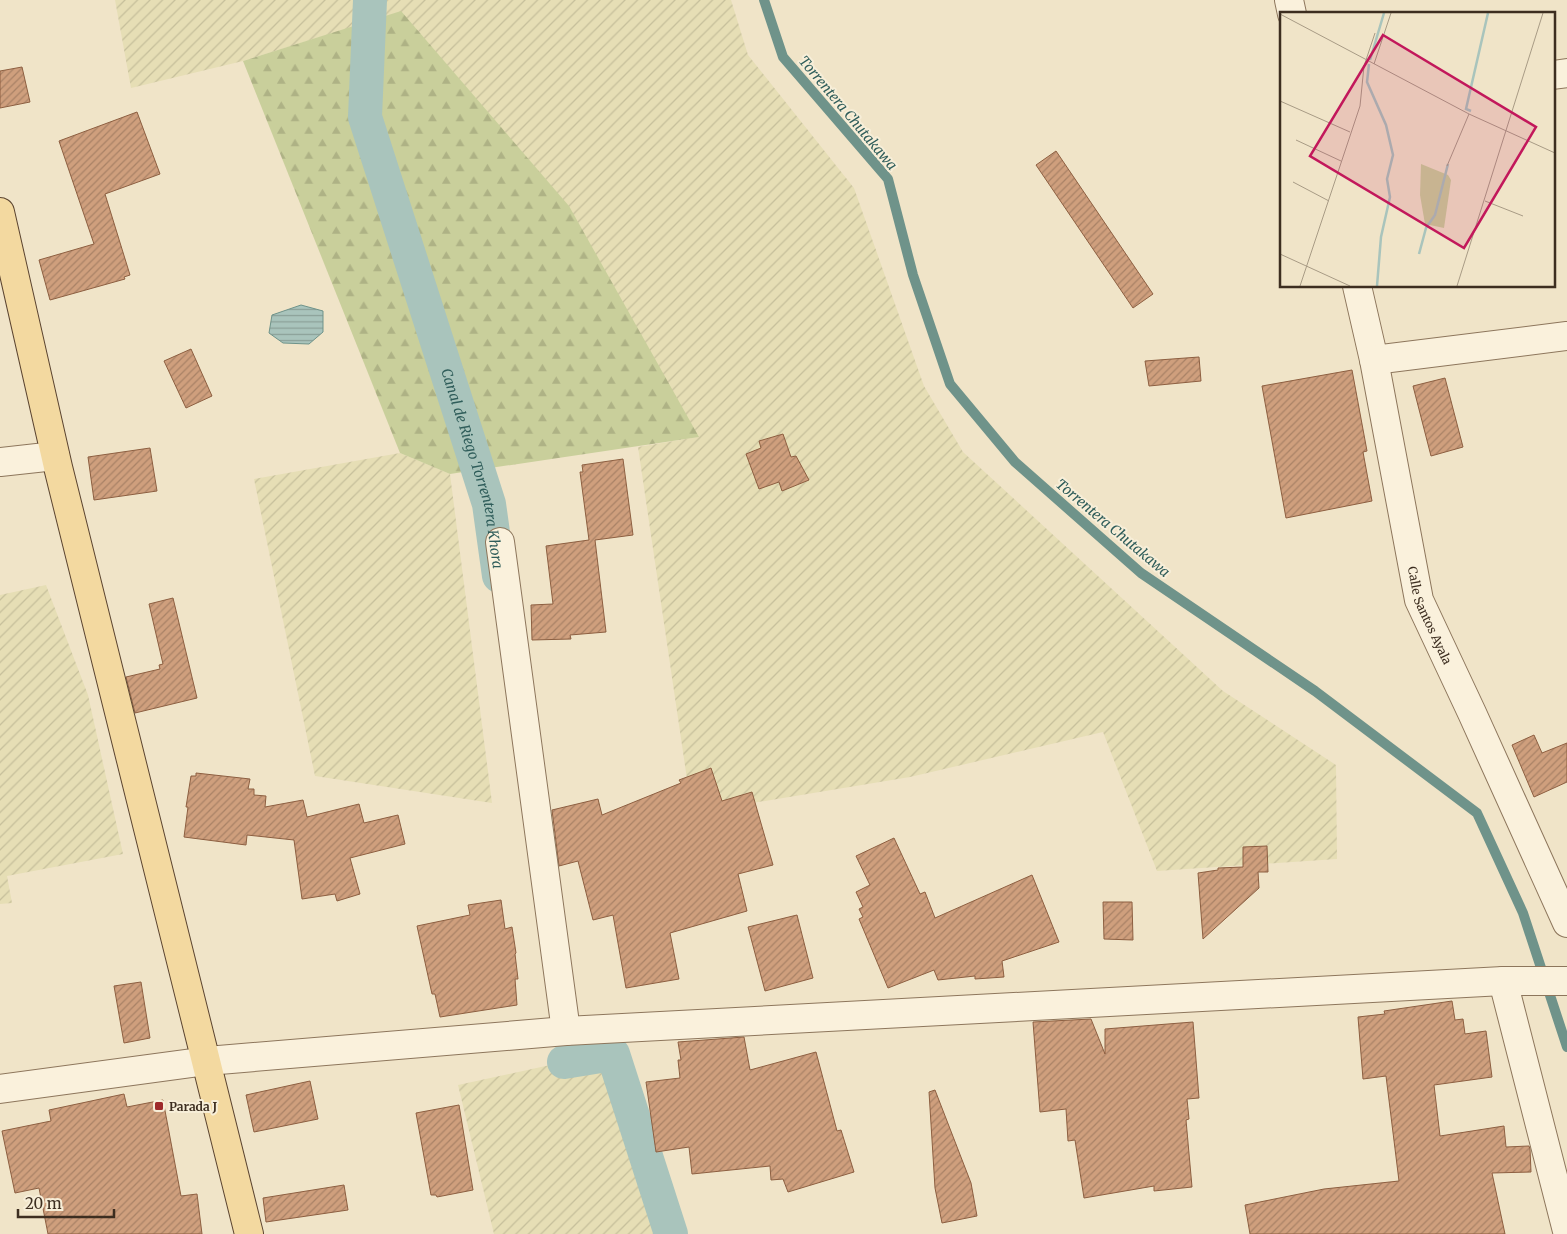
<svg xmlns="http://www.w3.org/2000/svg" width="1567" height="1234" viewBox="0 0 1567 1234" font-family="Merriweather,serif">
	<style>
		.farmland { fill: url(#farmland-furrows) }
		.forest { fill: url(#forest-firs) }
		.water { fill: url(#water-rules); stroke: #6f938a }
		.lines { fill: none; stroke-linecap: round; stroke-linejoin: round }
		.stream { stroke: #6f938a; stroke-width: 10 }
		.canal { stroke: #a9c4bc; stroke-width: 34 }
		.building { fill: url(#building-hatch); stroke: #8d5f41 }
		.minor-casing { stroke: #8d765c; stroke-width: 30 }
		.major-casing { stroke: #5b4430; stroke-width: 30 }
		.minor { stroke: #faf1dc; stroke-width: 28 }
		.major { stroke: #f3d9a0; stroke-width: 28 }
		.poi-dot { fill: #9e2a2b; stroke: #f7eed8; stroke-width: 2 }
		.labels { text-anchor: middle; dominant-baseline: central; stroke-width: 4; stroke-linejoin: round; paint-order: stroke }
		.street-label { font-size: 12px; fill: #3d2e20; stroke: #f7eed8 }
		.poi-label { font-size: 12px; font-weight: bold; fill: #3d2e20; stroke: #f7eed8; text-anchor: start }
		.water-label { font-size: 14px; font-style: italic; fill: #2f5d5a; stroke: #f7eed8 }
		.inset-river { fill: none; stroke: #a9c4bc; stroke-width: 2.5 }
		.inset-road { fill: none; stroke: #a89b85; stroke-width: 1 }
		.view { fill: #c2185b; fill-opacity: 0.15; stroke: #c2185b; stroke-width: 2.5 }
		.inset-edge { fill: none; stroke: #3d2e20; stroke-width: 2.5 }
	</style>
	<defs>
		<pattern id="farmland-furrows" width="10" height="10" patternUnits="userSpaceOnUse" patternTransform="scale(1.25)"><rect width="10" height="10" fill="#e6deb5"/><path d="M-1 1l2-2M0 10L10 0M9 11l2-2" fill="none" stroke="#c6bf9b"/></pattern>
		<pattern id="forest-firs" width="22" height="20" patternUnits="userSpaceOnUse" patternTransform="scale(1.25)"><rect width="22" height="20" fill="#c9cf9b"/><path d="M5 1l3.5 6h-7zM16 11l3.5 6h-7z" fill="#aeb285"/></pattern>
		<pattern id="water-rules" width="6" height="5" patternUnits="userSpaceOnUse" patternTransform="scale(1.25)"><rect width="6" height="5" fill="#a9c4bc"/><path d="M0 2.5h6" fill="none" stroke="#8ba098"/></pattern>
		<pattern id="building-hatch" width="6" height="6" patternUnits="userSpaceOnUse" patternTransform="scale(1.25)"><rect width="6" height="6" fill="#cf9f7d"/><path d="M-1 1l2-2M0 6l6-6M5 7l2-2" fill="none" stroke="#a98266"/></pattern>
	</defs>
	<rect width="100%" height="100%" fill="#f0e4c8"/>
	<g class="farmland">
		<path d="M 115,0 L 731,0 L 748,55 L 854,188 L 924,386 L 963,452 L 1223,691 L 1336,765 L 1337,859 L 1157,871 L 1103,732 L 910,777 L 692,813 L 638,447 L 698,437 L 401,12 L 243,61 L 131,88 Z"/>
		<path d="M 400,453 L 450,474 L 492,803 L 315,776 L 254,479 Z"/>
		<path d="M 46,585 L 88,695 L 123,854 L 7,876 L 12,903 L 0,904 L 0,595 Z"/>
		<path d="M 613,1054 L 671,1234 L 494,1234 L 458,1085 L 564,1062 Z"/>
	</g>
	<path class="forest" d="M 401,11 L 569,206 L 699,437 L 450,474 L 400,453 L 243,61 Z"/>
	<path class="water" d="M 301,305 L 323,311 L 323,332 L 309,344 L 283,343 L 269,333 L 272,315 Z"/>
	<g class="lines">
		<path class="stream" d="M 764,0 L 783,57 L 888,179 L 913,275 L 950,384 L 1015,462 L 1141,573 L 1315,691 L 1477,813 L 1523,913 L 1567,1047"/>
		<g class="canal">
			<path id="s1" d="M 370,0 L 365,117 L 489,504 L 499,576"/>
			<path d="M 564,1062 L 613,1054 L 671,1234"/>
		</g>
	</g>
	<g class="building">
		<path d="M 22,67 L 30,102 L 0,108 L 0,71 Z"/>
		<path d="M 137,112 L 160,174 L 105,194 L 130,275 L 124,277 L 125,279 L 50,300 L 39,260 L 94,244 L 59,141 Z"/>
		<path d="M 1056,151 L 1153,294 L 1133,308 L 1036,165 Z"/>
		<path d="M 191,349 L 212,396 L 186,408 L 164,361 Z"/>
		<path d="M 1199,357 L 1201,381 L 1149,386 L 1145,361 Z"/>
		<path d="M 1352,370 L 1367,451 L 1363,452 L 1372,501 L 1286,518 L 1262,386 Z"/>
		<path d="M 1445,378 L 1463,447 L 1431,456 L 1413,386 Z"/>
		<path d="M 783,434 L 791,457 L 796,456 L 809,480 L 782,491 L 779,482 L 759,489 L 746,454 L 761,448 L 759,441 Z"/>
		<path d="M 150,448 L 157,491 L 94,500 L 88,457 Z"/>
		<path d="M 623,459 L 633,535 L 595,540 L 606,632 L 570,635 L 571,639 L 532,640 L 531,605 L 553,604 L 546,546 L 589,540 L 580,472 L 583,472 L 582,465 Z"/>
		<path d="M 173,598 L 197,698 L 135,713 L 126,677 L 160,669 L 159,665 L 163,664 L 149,604 Z"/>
		<path d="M 1534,735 L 1542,753 L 1567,743 L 1567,782 L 1534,797 L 1512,745 Z"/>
		<path d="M 711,768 L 722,801 L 752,792 L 773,865 L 738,874 L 747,911 L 670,933 L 679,979 L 626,988 L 613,915 L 593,920 L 578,861 L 559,866 L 552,810 L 598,799 L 602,815 L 681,783 L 679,780 Z"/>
		<path d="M 196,773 L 250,779 L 248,789 L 254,789 L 254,795 L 266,796 L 265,807 L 303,800 L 307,817 L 359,804 L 364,823 L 398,815 L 405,844 L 350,858 L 360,894 L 337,901 L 335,894 L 302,899 L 294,840 L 247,835 L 246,845 L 184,837 L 188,807 L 186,807 L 191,776 L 196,776 Z"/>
		<path d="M 894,838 L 920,894 L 925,892 L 935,918 L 1032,875 L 1059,942 L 1002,961 L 1004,977 L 975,979 L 975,976 L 938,980 L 934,970 L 888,988 L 859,919 L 863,917 L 859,909 L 863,907 L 856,892 L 870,885 L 856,856 Z"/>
		<path d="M 1267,846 L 1268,872 L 1258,872 L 1259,888 L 1203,939 L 1198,873 L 1218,870 L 1218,868 L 1243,867 L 1243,847 Z"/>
		<path d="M 501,900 L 505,929 L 512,927 L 516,953 L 515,954 L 518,979 L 515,979 L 517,1005 L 440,1017 L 435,994 L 432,994 L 417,926 L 470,915 L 468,905 Z"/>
		<path d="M 1103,902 L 1132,902 L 1133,940 L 1104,939 Z"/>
		<path d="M 797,915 L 813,978 L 765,991 L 748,927 Z"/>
		<path d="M 141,982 L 150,1038 L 124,1043 L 114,986 Z"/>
		<path d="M 1452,1001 L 1455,1020 L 1463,1019 L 1465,1034 L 1486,1031 L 1492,1077 L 1434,1085 L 1440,1136 L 1504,1126 L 1506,1147 L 1529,1146 L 1530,1149 L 1531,1172 L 1492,1173 L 1505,1234 L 1250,1234 L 1245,1205 L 1324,1189 L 1399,1181 L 1386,1076 L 1363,1079 L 1358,1017 L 1385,1014 L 1384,1011 Z"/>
		<path d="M 1091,1019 L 1105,1054 L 1105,1029 L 1193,1022 L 1199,1098 L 1187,1099 L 1189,1119 L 1186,1120 L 1192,1187 L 1154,1191 L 1154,1186 L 1084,1198 L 1075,1140 L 1068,1141 L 1066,1109 L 1040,1112 L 1033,1022 Z"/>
		<path d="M 744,1037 L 750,1070 L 816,1052 L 837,1131 L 841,1130 L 854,1172 L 788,1192 L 783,1179 L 771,1180 L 770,1166 L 692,1174 L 689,1147 L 656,1152 L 646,1082 L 680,1078 L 678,1060 L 681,1060 L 678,1042 Z"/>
		<path d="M 310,1081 L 318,1119 L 254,1132 L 246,1095 Z"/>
		<path d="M 935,1090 L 971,1183 L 977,1216 L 942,1223 L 935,1188 L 929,1092 Z"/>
		<path d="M 124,1094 L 127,1107 L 163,1100 L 181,1196 L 197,1194 L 202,1234 L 48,1234 L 39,1188 L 15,1193 L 2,1131 L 51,1121 L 49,1110 Z"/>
		<path d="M 459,1105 L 473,1190 L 437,1197 L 436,1195 L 431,1195 L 416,1113 Z"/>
		<path d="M 344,1185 L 348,1210 L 266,1222 L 263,1198 Z"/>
	</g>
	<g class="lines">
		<g class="minor-casing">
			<g id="minor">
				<path d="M 1289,0 L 1292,14"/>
				<path d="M 1553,75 L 1567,73"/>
				<path id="s2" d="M 1357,286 L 1374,360 L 1419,600 L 1472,713 L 1567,923"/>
				<path d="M 1374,360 L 1567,336"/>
				<path d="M 0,462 L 55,456"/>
				<path d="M 500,542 L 566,1031"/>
				<path d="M 1503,981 L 1567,1231"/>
				<path d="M 0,1089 L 207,1061 L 566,1031 L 1503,981 L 1567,981"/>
			</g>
		</g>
		<g class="major-casing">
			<path id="major" d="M 0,212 L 58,467 L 249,1234"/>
		</g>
		<use href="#minor" class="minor"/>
		<use href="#major" class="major"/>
	</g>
	<rect class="poi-dot" x="154" y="1101" width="10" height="10" rx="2.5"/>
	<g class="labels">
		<g class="street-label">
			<text stroke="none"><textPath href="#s2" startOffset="338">Calle Santos Ayala</textPath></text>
		</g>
		<g class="poi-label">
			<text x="169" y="1106">Parada J</text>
		</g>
		<g class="water-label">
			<text transform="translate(848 113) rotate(50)">Torrentera Chutakawa</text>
			<text stroke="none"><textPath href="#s1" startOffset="485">Canal de Riego Torrentera Khora</textPath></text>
			<text transform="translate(1113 528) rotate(40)">Torrentera Chutakawa</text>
		</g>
	</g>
	<g transform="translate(1280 12)">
		<rect width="275" height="275" fill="#f0e4c8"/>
		<path d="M 141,152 L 168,163 L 171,168 L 164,216 L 145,212 L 140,183 Z" fill="#c9cf9b"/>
		<path class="inset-river" d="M 90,48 L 104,1M 89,52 L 87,70 L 106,113 L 113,143 L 107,167 L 110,185 L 101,225 L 97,274M 191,99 L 186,97 L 208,1M 139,242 L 146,216 L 155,203 L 168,152"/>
		<path class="inset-road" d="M 0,2 L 189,102 L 275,141M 94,52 L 111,1M 0,89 L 70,120M 16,128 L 61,149M 167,154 L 189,102M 13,170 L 49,189M 205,189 L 243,204M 0,242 L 70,274M 20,274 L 80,94 L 84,54 L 95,21M 177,274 L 263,1"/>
		<path class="view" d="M 103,23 L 256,115 L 184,236 L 30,144 Z"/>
		<rect width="275" height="275" class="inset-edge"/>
	</g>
	<path d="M18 1209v8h96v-8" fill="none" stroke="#3d2e20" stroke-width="2.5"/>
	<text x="25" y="1209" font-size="15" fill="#3d2e20" stroke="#f7eed8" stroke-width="4" paint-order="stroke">20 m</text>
</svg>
